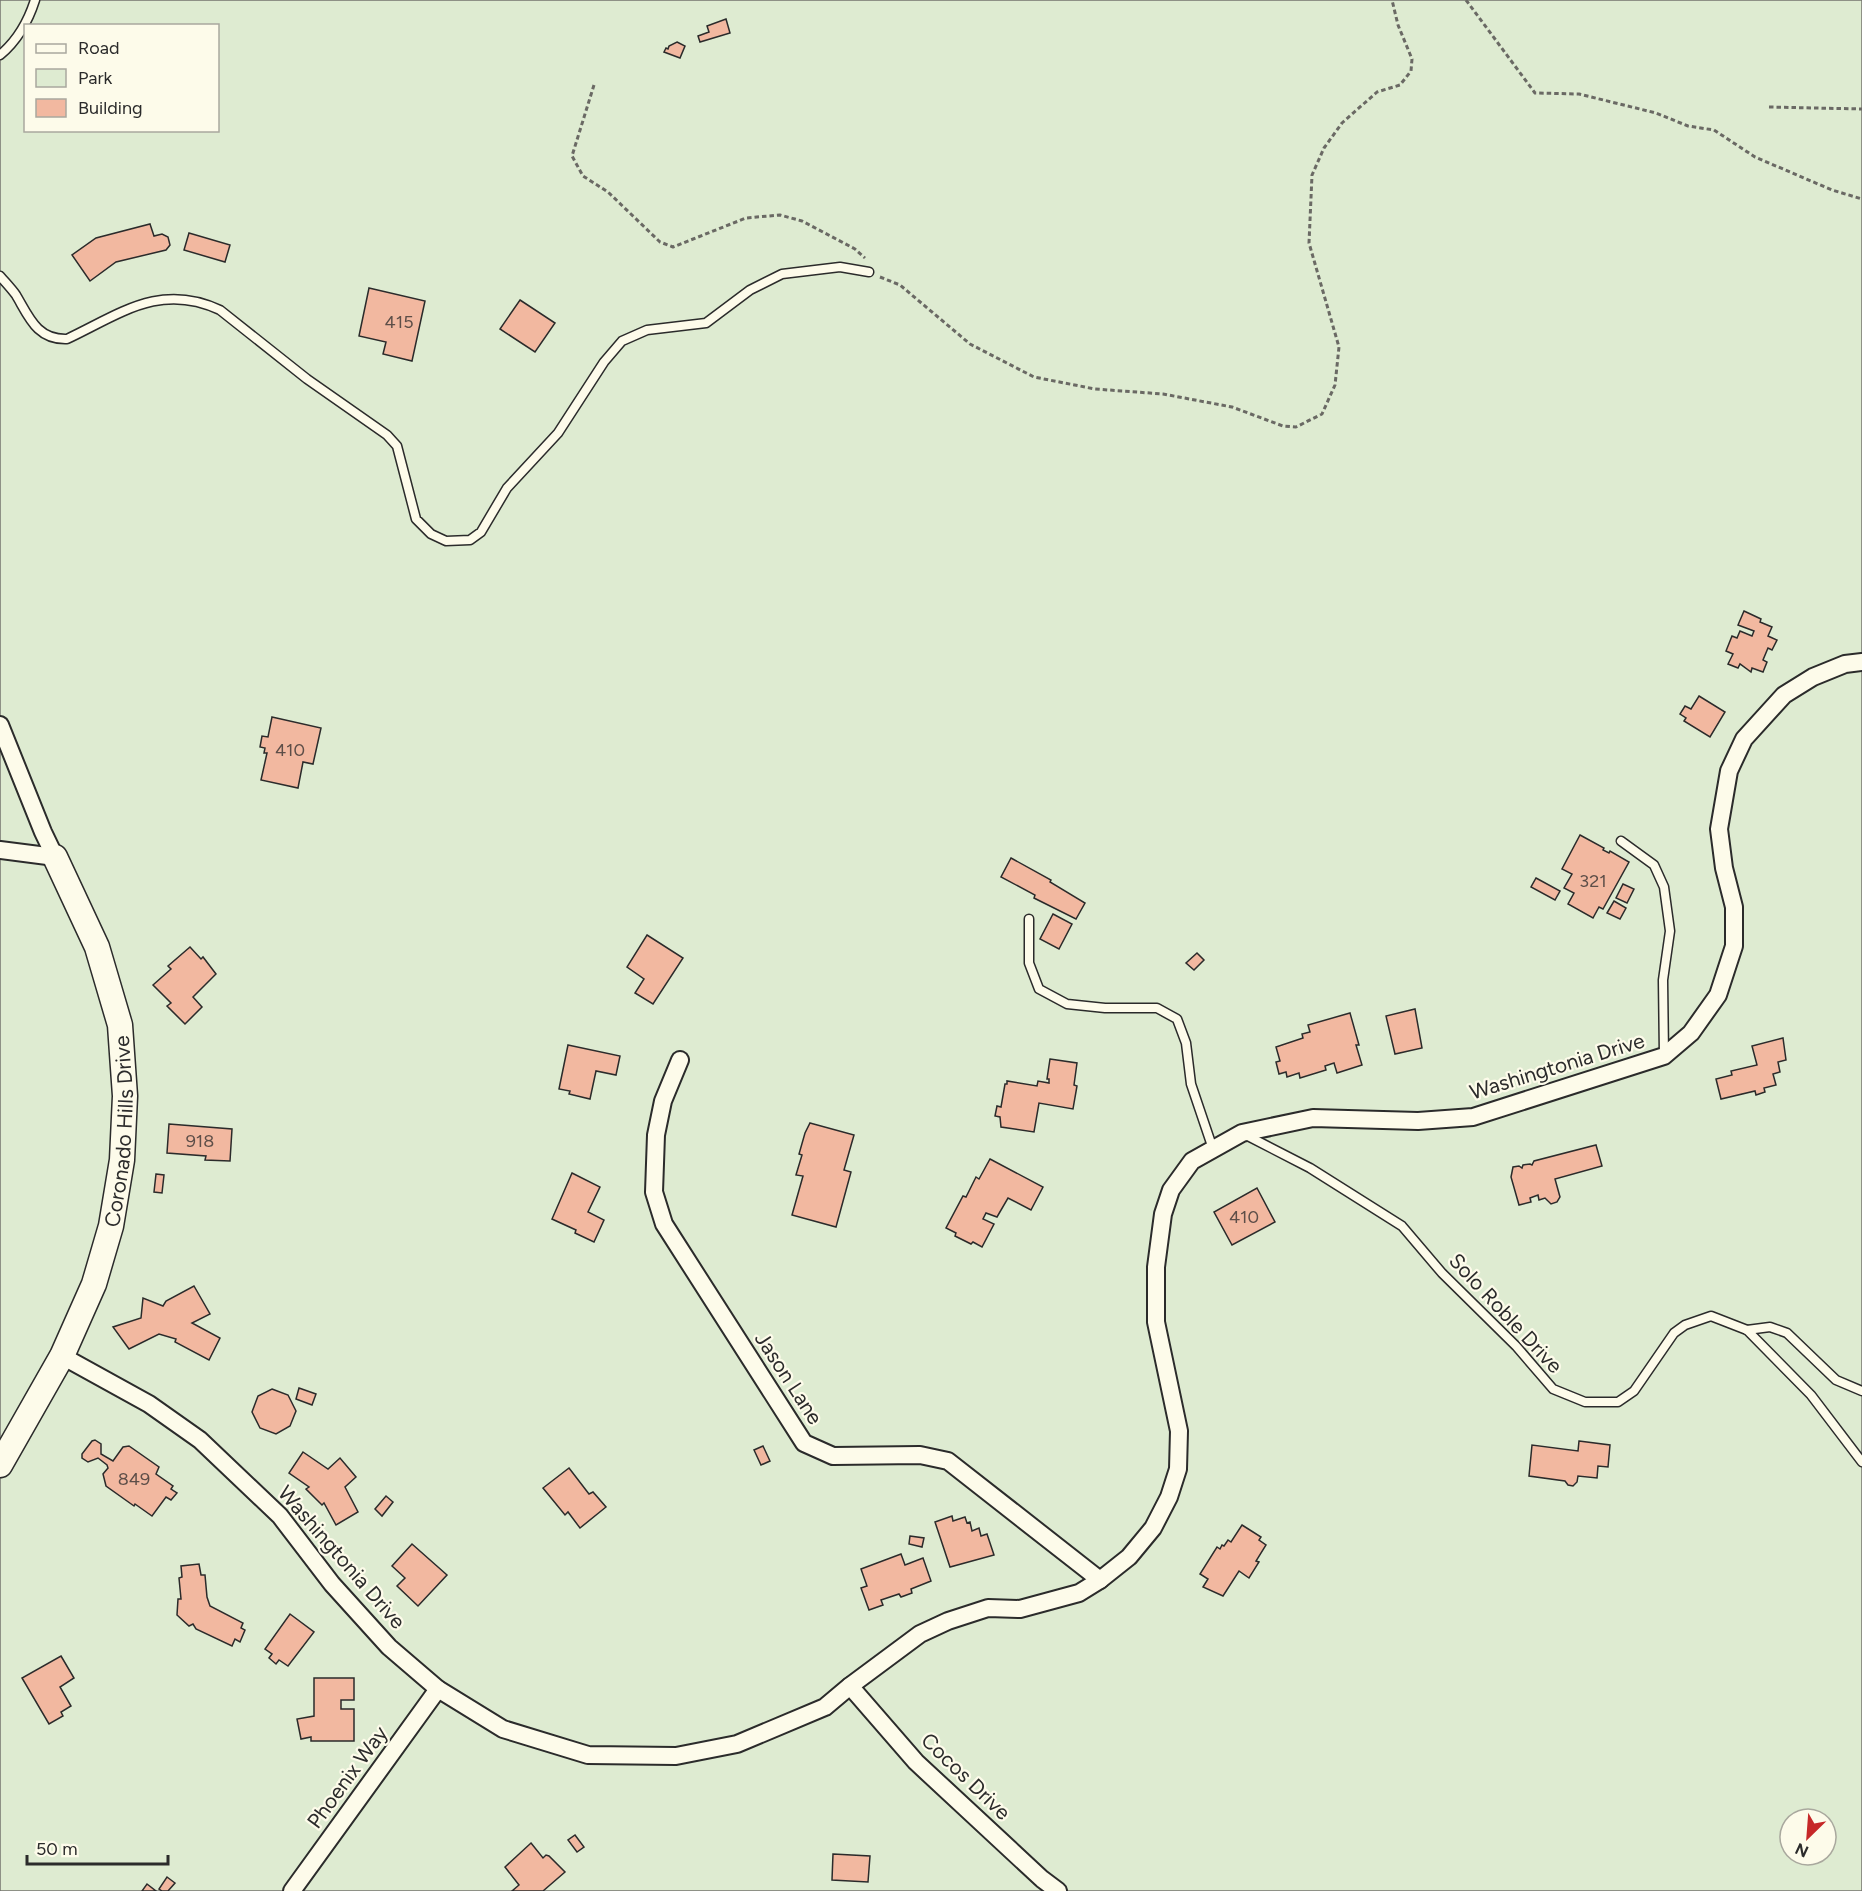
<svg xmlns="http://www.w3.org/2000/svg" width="1862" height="1891" viewBox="0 0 1862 1891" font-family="Figtree,sans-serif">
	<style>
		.green { fill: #deebd1; stroke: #74746e; stroke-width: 1.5; fill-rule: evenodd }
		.building { fill: #f2b8a0; stroke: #2b2b2b; stroke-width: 1.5 }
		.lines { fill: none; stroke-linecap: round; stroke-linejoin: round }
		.lane-casing { stroke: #2b2b2b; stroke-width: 11 }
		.street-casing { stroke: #2b2b2b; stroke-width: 20 }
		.secondary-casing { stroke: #2b2b2b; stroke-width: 27 }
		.path { stroke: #6a6964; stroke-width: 3; stroke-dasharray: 4.5 3; stroke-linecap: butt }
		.lane { stroke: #fdfbea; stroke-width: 8 }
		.street { stroke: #fdfbea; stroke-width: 16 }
		.secondary { stroke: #fdfbea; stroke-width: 24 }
		.labels { text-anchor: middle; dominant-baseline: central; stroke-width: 4.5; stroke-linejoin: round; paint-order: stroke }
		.number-label { font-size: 18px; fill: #5d4e48 }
		.street-label { font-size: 21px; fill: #2b2b2b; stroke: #fdfbea }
	</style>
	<rect width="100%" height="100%" fill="#fdfbea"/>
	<path class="green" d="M 0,0 L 1862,0 L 1862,1891 L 0,1891 ZM 26,26 L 218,26 L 218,130 L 26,130 ZM 1790,1819 L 1826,1819 L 1826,1855 L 1790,1855 Z"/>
	<g class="building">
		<path d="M 726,19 L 730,33 L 700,42 L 698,36 L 709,32 L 707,26 Z"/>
		<path d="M 677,42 L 685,46 L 680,58 L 664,52 L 666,48 L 668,49 L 669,46 Z"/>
		<path d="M 150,224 L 154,236 L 162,234 L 168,237 L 170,245 L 166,250 L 116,262 L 90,281 L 72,255 L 96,238 Z"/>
		<path d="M 189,233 L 230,245 L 225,262 L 184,250 Z"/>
		<path d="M 369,288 L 425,301 L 412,361 L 383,354 L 386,342 L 359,336 Z"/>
		<path d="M 520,300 L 555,323 L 535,352 L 500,329 Z"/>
		<path d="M 1744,611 L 1761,619 L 1760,622 L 1772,627 L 1768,636 L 1777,640 L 1772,650 L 1768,648 L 1763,660 L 1767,662 L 1763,672 L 1752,668 L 1751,672 L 1740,664 L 1738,668 L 1728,664 L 1733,654 L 1726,651 L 1732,636 L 1737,638 L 1740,631 L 1752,636 L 1754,631 L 1738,625 Z"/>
		<path d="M 1699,696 L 1725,712 L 1710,737 L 1684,721 L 1686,718 L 1680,714 L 1685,706 L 1691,709 Z"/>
		<path d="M 272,717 L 321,728 L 313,764 L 303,762 L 298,788 L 261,780 L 267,753 L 264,753 L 265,748 L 260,747 L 262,736 L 268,737 Z"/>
		<path d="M 1580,835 L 1604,848 L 1603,850 L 1609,853 L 1610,851 L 1629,862 L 1603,909 L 1599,907 L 1593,918 L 1568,904 L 1574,893 L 1564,888 L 1572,874 L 1562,869 Z"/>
		<path d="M 1011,858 L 1051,880 L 1050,882 L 1085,903 L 1076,919 L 1034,898 L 1035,895 L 1001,877 Z"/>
		<path d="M 1536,878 L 1560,891 L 1555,900 L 1531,887 Z"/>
		<path d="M 1623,884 L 1634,889 L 1627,903 L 1616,898 Z"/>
		<path d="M 1614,901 L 1626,908 L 1620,919 L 1607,913 Z"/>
		<path d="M 1053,914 L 1072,924 L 1059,949 L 1040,939 Z"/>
		<path d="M 647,935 L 683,958 L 653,1004 L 635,993 L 644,979 L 627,967 Z"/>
		<path d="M 190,947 L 201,959 L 203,957 L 216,974 L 193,997 L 202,1007 L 185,1024 L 167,1006 L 171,1003 L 153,985 L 171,969 L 168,966 Z"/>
		<path d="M 1197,953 L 1204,960 L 1194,970 L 1186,963 Z"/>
		<path d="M 1415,1009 L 1422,1048 L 1395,1054 L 1386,1016 Z"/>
		<path d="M 1350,1013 L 1359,1045 L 1356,1045 L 1362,1065 L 1337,1073 L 1334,1063 L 1325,1066 L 1326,1070 L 1300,1078 L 1299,1073 L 1287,1077 L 1286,1072 L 1279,1074 L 1276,1062 L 1280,1061 L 1276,1047 L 1303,1038 L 1302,1034 L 1310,1032 L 1308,1025 Z"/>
		<path d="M 1783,1038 L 1786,1060 L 1778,1062 L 1780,1072 L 1773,1074 L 1776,1085 L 1764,1088 L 1765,1092 L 1756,1095 L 1755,1091 L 1721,1099 L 1716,1079 L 1732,1075 L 1731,1071 L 1757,1065 L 1752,1046 Z"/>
		<path d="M 568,1045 L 620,1056 L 616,1075 L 596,1071 L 590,1099 L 569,1094 L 570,1091 L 559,1089 Z"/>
		<path d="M 1050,1059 L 1077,1063 L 1074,1085 L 1077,1086 L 1073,1109 L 1039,1103 L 1034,1132 L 1001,1127 L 1000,1117 L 995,1116 L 997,1106 L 1001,1107 L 1005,1084 L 1007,1084 L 1007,1081 L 1037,1086 L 1038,1081 L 1049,1083 L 1049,1079 L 1047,1079 Z"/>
		<path d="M 810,1123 L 854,1135 L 844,1170 L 851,1172 L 836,1227 L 792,1215 L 803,1176 L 796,1175 L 802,1155 L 799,1154 L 805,1133 Z"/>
		<path d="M 169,1124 L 232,1129 L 230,1161 L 205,1160 L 206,1156 L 167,1153 Z"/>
		<path d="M 1596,1145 L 1602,1166 L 1555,1179 L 1560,1197 L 1557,1202 L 1551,1204 L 1545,1198 L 1539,1200 L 1538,1195 L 1530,1198 L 1531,1202 L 1519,1205 L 1511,1177 L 1513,1167 L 1519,1166 L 1522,1168 L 1523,1165 L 1530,1164 L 1532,1165 L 1534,1161 Z"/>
		<path d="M 990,1159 L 1043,1187 L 1031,1210 L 1008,1198 L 997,1217 L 986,1213 L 983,1219 L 994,1224 L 982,1247 L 973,1242 L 971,1244 L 955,1236 L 956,1233 L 946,1228 L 963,1196 L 966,1197 L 976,1177 L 979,1179 Z"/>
		<path d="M 572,1173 L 600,1187 L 588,1212 L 604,1220 L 594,1242 L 575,1233 L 576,1230 L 552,1219 Z"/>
		<path d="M 156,1174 L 164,1175 L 162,1193 L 154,1192 Z"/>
		<path d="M 1257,1188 L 1275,1222 L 1232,1245 L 1214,1212 Z"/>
		<path d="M 194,1286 L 210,1314 L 192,1323 L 220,1338 L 209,1360 L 175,1342 L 176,1339 L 159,1334 L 129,1349 L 113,1327 L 141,1318 L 143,1298 L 163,1306 L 166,1301 Z"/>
		<path d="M 299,1388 L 316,1394 L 312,1405 L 296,1399 Z"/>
		<path d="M 272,1389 L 288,1395 L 296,1411 L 290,1426 L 276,1434 L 260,1428 L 252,1412 L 258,1396 Z"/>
		<path d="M 95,1440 L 101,1444 L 101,1454 L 113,1461 L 123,1447 L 129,1446 L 159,1467 L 156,1474 L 173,1486 L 171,1489 L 177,1493 L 171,1500 L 166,1497 L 152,1516 L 135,1504 L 134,1506 L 106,1486 L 103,1474 L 108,1468 L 107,1465 L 98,1458 L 88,1462 L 82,1458 L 82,1454 L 92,1441 Z"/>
		<path d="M 1579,1441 L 1610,1445 L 1608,1467 L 1598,1466 L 1597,1478 L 1578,1476 L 1577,1482 L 1573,1486 L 1568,1485 L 1565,1481 L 1529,1476 L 1532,1445 L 1578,1451 Z"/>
		<path d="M 763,1446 L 770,1461 L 761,1465 L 754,1450 Z"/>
		<path d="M 303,1452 L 328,1469 L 340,1458 L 356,1477 L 345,1487 L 358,1512 L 336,1525 L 324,1503 L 322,1505 L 306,1489 L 309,1487 L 289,1473 Z"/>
		<path d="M 569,1468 L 589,1494 L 593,1492 L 606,1507 L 580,1528 L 568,1512 L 565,1515 L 543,1488 Z"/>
		<path d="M 386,1496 L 393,1502 L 382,1516 L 375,1509 Z"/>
		<path d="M 952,1516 L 953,1521 L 965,1517 L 967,1523 L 970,1522 L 972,1531 L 979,1528 L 981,1536 L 987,1534 L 994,1555 L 950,1567 L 935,1522 Z"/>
		<path d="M 1242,1525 L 1261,1537 L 1259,1540 L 1266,1545 L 1256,1561 L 1259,1562 L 1249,1578 L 1239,1571 L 1223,1596 L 1203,1587 L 1208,1579 L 1200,1574 L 1217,1547 L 1220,1549 L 1222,1545 L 1224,1546 L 1228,1540 L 1231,1542 Z"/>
		<path d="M 910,1536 L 924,1538 L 922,1547 L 909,1544 Z"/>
		<path d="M 412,1544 L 447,1575 L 418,1606 L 397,1586 L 405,1578 L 392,1566 Z"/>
		<path d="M 901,1554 L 905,1565 L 923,1558 L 931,1581 L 911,1589 L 912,1593 L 901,1597 L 899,1594 L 881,1600 L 883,1605 L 869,1610 L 861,1588 L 867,1586 L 861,1569 Z"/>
		<path d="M 199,1564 L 201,1575 L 205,1575 L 207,1597 L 210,1606 L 243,1623 L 241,1628 L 245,1630 L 240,1642 L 235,1639 L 232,1646 L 196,1629 L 193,1624 L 189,1626 L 177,1615 L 178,1599 L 181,1599 L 179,1578 L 182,1577 L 181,1566 Z"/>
		<path d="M 290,1614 L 314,1632 L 288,1666 L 279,1660 L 276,1664 L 269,1658 L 272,1654 L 265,1649 Z"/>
		<path d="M 61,1656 L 74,1678 L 60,1687 L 71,1706 L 61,1712 L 63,1716 L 49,1724 L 22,1678 Z"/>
		<path d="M 314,1678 L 354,1678 L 354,1700 L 341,1700 L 341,1709 L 354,1709 L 354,1741 L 311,1741 L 311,1737 L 301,1739 L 297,1719 L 314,1716 Z"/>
		<path d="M 575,1835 L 584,1847 L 577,1852 L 568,1840 Z"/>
		<path d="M 531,1843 L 543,1858 L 546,1855 L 549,1856 L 565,1872 L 543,1891 L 512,1891 L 519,1885 L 505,1867 Z"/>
		<path d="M 833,1854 L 870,1856 L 868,1882 L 832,1880 Z"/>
		<path d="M 167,1877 L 175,1883 L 168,1891 L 162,1891 L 159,1889 Z"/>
		<path d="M 147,1884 L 156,1891 L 142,1891 Z"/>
	</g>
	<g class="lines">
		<g class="lane-casing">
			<g id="lane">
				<path d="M 0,55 C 18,40 28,22 35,0"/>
				<path d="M 0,276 C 5,282 11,288 16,295 C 29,317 37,340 67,339 C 120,314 160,282 220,310 L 307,379 L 387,435 L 397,446 L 416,519 L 431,534 L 446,541 L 470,540 L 481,532 L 507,488 L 558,433 L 604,362 L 622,341 L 647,330 L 706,323 L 750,290 L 782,274 L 840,267 L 869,272"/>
				<path d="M 1621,841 L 1654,865 L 1664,887 L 1670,931 L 1663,980 L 1664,1055"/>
				<path d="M 1029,919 L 1029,963 L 1039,989 L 1067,1004 L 1105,1008 L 1157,1008 L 1177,1019 L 1186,1043 L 1191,1084 L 1213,1149"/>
				<path d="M 1244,1134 L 1310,1168 L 1402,1226 L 1442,1273 L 1516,1346 L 1553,1389 L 1585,1402 L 1618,1402 L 1634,1391 L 1674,1333 L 1685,1325 L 1711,1316 L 1747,1330 L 1811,1395 L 1862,1462"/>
				<path d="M 1747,1330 L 1770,1327 L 1787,1333 L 1836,1380 L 1862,1391"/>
			</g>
		</g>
		<g class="street-casing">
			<g id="street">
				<path d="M 0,725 L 43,832 L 55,857"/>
				<path d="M 0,850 L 55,857"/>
				<path d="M 680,1060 L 663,1101 L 656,1135 L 654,1192 L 664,1224 L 804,1443 L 833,1456 L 920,1455 L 948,1461 L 1100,1580"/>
				<path d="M 62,1356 L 149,1404 L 200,1440 L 280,1516 L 332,1584 L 389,1647 L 438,1689 L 503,1729 L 588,1755 L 676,1756 L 737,1744 L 825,1707 L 850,1686 L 920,1634 L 948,1621 L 988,1608 L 1020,1609 L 1079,1593 L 1100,1580 L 1129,1557 L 1153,1528 L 1169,1497 L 1178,1469 L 1179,1431 L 1156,1322 L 1156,1267 L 1163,1214 L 1171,1190 L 1192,1161 L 1242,1133 L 1313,1118 L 1418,1121 L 1473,1117 L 1664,1056 L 1691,1033 L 1718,995 L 1734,946 L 1734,907 L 1724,868 L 1719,829 L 1729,771 L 1744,739 L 1784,695 L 1813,677 L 1845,664 L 1862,662"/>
				<path d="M 850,1686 L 916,1762 L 1042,1879 L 1058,1891"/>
				<path d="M 292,1891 L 438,1689"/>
			</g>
		</g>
		<g class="secondary-casing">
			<g id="secondary">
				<path id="s1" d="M 0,1465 L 62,1356 L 94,1284 L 111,1226 L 122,1160 L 125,1096 L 120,1025 L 97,947 L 55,857"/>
			</g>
		</g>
		<g class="path">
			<path d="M 1466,0 L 1535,93 L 1579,94 L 1656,113 L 1688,126 L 1714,130 L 1755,157 L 1832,190 L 1862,199"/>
			<path d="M 594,85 L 572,156 L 583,176 L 608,192 L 660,242 L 673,247 L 746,218 L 780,215 L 802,221 L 855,249 L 865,258"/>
			<path d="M 1769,107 L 1862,109"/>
			<path d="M 880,277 L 900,285 L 970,344 L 1034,377 L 1095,389 L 1163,394 L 1232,407 L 1283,426 L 1296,427 L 1322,414 L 1335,385 L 1339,347 L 1309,243 L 1312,175 L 1324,148 L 1342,123 L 1377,92 L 1400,85 L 1411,71 L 1412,59 L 1398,25 L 1392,0"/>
		</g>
		<use href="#lane" class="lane"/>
		<use href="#street" class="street"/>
		<use href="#secondary" class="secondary"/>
	</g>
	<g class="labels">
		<g class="number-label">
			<text x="399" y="322">415</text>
			<text x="290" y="750">410</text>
			<text x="1593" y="881">321</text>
			<text x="200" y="1141">918</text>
			<text x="1244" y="1217">410</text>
			<text x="134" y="1479">849</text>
		</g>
		<g class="street-label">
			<text transform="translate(1557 1066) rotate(-17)">Washingtonia Drive</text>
			<text stroke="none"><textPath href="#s1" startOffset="360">Coronado Hills Drive</textPath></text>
			<text transform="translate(1506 1313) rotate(47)">Solo Roble Drive</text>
			<text transform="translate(789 1378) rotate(57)">Jason Lane</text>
			<text transform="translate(342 1557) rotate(49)">Washingtonia Drive</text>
			<text transform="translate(966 1776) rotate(44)">Cocos Drive</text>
			<text transform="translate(347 1777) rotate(-54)">Phoenix Way</text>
		</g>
	</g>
	<rect x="24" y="24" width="195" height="108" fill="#fdfbea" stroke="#a9a89e" stroke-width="1.5"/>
	<rect x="36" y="44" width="30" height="9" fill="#fdfbea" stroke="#a9a89e" stroke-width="1.5"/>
	<text x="78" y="54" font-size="18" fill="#2b2b2b">Road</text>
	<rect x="36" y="69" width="30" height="18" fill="#deebd1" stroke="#a9a89e" stroke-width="1.5"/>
	<text x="78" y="84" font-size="18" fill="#2b2b2b">Park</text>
	<rect x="36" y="99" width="30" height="18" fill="#f2b8a0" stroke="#a9a89e" stroke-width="1.5"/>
	<text x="78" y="114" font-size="18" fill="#2b2b2b">Building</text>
	<g transform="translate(1808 1837) rotate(205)"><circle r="28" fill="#fdfbea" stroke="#a9a89e" stroke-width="1.5"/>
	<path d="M0-4.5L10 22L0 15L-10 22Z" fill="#c62828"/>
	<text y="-9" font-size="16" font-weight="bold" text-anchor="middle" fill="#2b2b2b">N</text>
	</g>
	<path d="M27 1855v9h141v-9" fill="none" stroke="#2b2b2b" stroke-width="3"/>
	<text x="36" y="1855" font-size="18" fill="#2b2b2b" stroke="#fdfbea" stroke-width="4.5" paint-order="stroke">50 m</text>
</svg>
